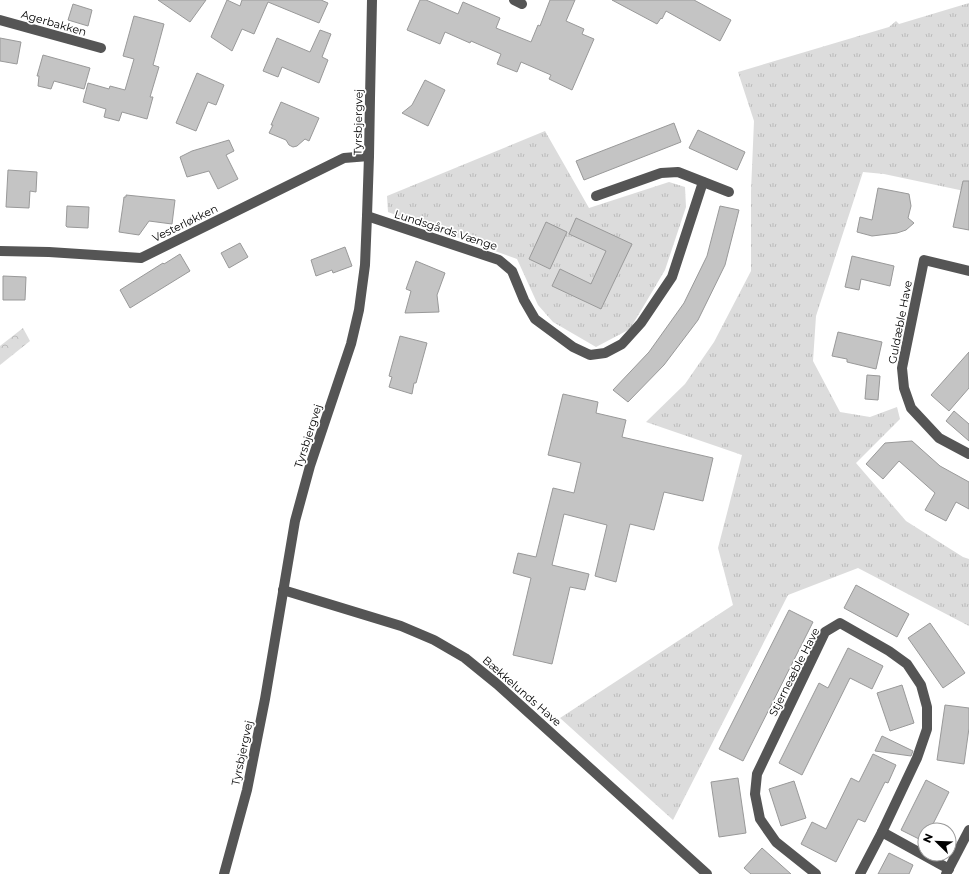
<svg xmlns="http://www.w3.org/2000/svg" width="969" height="874" viewBox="0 0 969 874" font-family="Montserrat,sans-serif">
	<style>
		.grass { fill: url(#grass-tufts) }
		.forest { fill: url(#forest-crowns) }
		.building { fill: #c4c4c4; stroke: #999 }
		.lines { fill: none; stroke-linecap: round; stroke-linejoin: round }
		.minor { stroke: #555; stroke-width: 10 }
		.labels { text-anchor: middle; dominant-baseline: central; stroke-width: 3.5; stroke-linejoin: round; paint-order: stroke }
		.street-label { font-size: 11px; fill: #000; stroke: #fff }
	</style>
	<defs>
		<pattern id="grass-tufts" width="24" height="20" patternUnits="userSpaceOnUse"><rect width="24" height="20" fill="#dcdcdc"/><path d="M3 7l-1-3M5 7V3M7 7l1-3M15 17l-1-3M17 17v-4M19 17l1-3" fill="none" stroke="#bbb"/></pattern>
		<pattern id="forest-crowns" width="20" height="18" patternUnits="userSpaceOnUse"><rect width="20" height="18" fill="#dcdcdc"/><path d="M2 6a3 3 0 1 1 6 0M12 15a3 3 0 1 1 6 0" fill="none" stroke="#bbb"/></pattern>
	</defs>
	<rect width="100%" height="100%" fill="#fff"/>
	<g class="grass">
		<path d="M 969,3 L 969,192 L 884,174 L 863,172 L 816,316 L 813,361 L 840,412 L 870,417 L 897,407 L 900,419 L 856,463 L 906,521 L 963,557 L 969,559 L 969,626 L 858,568 L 788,595 L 673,820 L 560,718 L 733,605 L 718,548 L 742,455 L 646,422 L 685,384 L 714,342 L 751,271 L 751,191 L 754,121 L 738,72 L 889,27 L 896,21 L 899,24 Z"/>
		<path d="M 545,131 L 589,208 L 669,182 L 685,187 L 686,207 L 665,270 L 630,329 L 596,347 L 553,322 L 538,305 L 517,259 L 388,212 L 387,196 Z"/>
	</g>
	<path class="forest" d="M 23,328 L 30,341 L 0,365 L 0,346 Z"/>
	<g class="building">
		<path d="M 158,0 L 206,0 L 190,22 Z"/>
		<path d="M 227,0 L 240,6 L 242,0 L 321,0 L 328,3 L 319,23 L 268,2 L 254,34 L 242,29 L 232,51 L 211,37 Z"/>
		<path d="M 420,0 L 426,0 L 458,14 L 463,2 L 500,18 L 496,28 L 531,42 L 538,25 L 540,26 L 550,0 L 575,0 L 566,21 L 584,29 L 582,34 L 594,39 L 572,90 L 549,79 L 551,75 L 521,62 L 517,72 L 497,64 L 501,54 L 471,41 L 470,43 L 445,32 L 440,44 L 407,30 Z"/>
		<path d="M 612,0 L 694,0 L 731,20 L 720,41 L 666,11 L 662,19 L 661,18 L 657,24 Z"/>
		<path d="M 73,4 L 92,10 L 88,26 L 68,20 Z"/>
		<path d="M 134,16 L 164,24 L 153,65 L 159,67 L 150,97 L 153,97 L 147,119 L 122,112 L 119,121 L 104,117 L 106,109 L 83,102 L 88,83 L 109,89 L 110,86 L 125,90 L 134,59 L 123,56 Z"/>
		<path d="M 320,30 L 331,34 L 322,57 L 328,60 L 319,83 L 282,67 L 278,77 L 263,71 L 277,38 L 310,52 Z"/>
		<path d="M 0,38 L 21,42 L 17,64 L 0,61 Z"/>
		<path d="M 43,55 L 90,68 L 84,89 L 54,81 L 51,89 L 38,86 L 39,76 L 37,76 Z"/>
		<path d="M 197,73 L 224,85 L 216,105 L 208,102 L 196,131 L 176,123 Z"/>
		<path d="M 425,80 L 445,90 L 428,126 L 402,113 L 412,105 Z"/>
		<path d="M 281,102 L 319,118 L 309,141 L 305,139 L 297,146 L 293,147 L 289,145 L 286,140 L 269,133 L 273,125 L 271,125 Z"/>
		<path d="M 674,123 L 681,142 L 584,180 L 576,161 Z"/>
		<path d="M 698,130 L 745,152 L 737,170 L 689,148 Z"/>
		<path d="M 229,140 L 234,151 L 226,155 L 238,179 L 218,189 L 209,171 L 187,177 L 180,157 L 192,151 Z"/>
		<path d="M 8,170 L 37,172 L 36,192 L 30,191 L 29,208 L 6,207 Z"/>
		<path d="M 963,181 L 969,181 L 969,230 L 953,227 Z"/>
		<path d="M 878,188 L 909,194 L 911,206 L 908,218 L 914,223 L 906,230 L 897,233 L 872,236 L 857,232 L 860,217 L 872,220 Z"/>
		<path d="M 126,195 L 175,200 L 172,224 L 149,221 L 139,235 L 119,232 L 123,205 L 124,197 L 126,197 Z"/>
		<path d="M 67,206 L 89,207 L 88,228 L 67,227 L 66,226 Z"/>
		<path d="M 720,206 L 739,210 L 725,265 L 698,320 L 664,365 L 628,402 L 613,390 L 649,352 L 684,303 L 707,256 Z"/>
		<path d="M 576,218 L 632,244 L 601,309 L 552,286 L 560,269 L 591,284 L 606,251 L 569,234 Z"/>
		<path d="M 546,222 L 567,232 L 550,269 L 529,259 Z"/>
		<path d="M 240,243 L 248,257 L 229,268 L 221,253 Z"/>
		<path d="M 345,247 L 352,266 L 333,273 L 332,270 L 316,276 L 311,260 Z"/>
		<path d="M 180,254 L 190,271 L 130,308 L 120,290 L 163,263 L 164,264 Z"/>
		<path d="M 852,256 L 894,266 L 890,286 L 861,279 L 859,290 L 845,287 Z"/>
		<path d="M 416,261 L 445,273 L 437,295 L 439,312 L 405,313 L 411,291 L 406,289 Z"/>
		<path d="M 3,276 L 26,277 L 25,300 L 3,300 Z"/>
		<path d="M 838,332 L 882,342 L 876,369 L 847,362 L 847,359 L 832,356 Z"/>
		<path d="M 400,336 L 427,343 L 416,383 L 414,383 L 412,394 L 389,387 L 392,377 L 389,376 Z"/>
		<path d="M 969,352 L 969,388 L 949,411 L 931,395 Z"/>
		<path d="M 867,375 L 880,376 L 878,400 L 865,399 Z"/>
		<path d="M 563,394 L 598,402 L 596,413 L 626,420 L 622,437 L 713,458 L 703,501 L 664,492 L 654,530 L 630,524 L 616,582 L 595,576 L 607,525 L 564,514 L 552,565 L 589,574 L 585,590 L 570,587 L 552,664 L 513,655 L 531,578 L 513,573 L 518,553 L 536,557 L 553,488 L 574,493 L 581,463 L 548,455 Z"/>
		<path d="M 954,411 L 969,424 L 969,441 L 946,421 Z"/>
		<path d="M 912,441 L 940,466 L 969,482 L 969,509 L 956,502 L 946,521 L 925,510 L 935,493 L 899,461 L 883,479 L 866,464 L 885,443 Z"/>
		<path d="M 856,585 L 909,614 L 897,637 L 844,608 Z"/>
		<path d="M 789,610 L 813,622 L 743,761 L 719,749 Z"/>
		<path d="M 930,623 L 965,673 L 943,688 L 908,638 Z"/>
		<path d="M 848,648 L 883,666 L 872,689 L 850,678 L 802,775 L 779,763 L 819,683 L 828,688 Z"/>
		<path d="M 902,685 L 914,723 L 890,731 L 877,693 Z"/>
		<path d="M 945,705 L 969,708 L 969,728 L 964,764 L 937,760 Z"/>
		<path d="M 882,736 L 913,751 L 911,756 L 875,751 Z"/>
		<path d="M 873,754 L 896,765 L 888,783 L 885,782 L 865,822 L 858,819 L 836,862 L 801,844 L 812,822 L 826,829 L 851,778 L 859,782 Z"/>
		<path d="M 738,778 L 746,833 L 719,837 L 711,782 Z"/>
		<path d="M 926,780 L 949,792 L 930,830 L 925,830 L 925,842 L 901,830 Z"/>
		<path d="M 794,781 L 806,818 L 781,826 L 769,789 Z"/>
		<path d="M 762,848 L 791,874 L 751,874 L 744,868 Z"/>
		<path d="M 889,853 L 913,865 L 909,874 L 878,874 Z"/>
	</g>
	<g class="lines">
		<g class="minor">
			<path d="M 514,0 L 522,4"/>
			<path d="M 0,20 L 101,48"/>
			<path d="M 596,196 L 661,173 L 678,172 L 729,192"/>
			<path d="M 367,216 L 499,260 L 512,271 L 524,300 L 535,319 L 573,347 L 590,355 L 605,353 L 622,344 L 641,323 L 672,277 L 703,182"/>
			<path d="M 0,251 L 49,252 L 141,258 L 344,158 L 369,156"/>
			<path d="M 969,271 L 924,260 L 902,368 L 904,388 L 911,408 L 939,438 L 969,454"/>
			<path d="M 283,590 L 401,626 L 434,640 L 465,658 L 497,684 L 707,874"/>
			<path d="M 882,832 L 949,869"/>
			<path d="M 224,874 L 247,790 L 265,699 L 295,521 L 310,466 L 351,344 L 359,310 L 365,265 L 367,216 L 369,156 L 370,98 L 372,0"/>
			<path d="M 816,874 L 776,842 L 760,819 L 755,794 L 757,774 L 825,632 L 840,623 L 889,651 L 907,664 L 921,685 L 927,707 L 927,729 L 917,758 L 882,832 L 860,874"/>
			<path d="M 946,874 L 969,830"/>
		</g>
	</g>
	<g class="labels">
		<g class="street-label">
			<text transform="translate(54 23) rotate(16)">Agerbakken</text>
			<text transform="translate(358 122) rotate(-89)">Tyrsbjergvej</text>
			<text transform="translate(185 223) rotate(-26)">Vesterløkken</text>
			<text transform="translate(446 230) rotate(18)">Lundsgårds Vænge</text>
			<text transform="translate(900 322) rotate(-79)">Guldæble Have</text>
			<text transform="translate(308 436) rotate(-72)">Tyrsbjergvej</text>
			<text transform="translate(794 672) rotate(-63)">Stjerneæble Have</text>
			<text transform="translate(522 691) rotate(41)">Bækkelunds Have</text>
			<text transform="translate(242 753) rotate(-78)">Tyrsbjergvej</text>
		</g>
	</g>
	<g transform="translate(937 842) rotate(293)"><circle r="19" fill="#ffffff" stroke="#999999"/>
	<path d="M0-3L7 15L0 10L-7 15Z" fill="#000000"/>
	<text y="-6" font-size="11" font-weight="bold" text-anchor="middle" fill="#000000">N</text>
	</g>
</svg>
